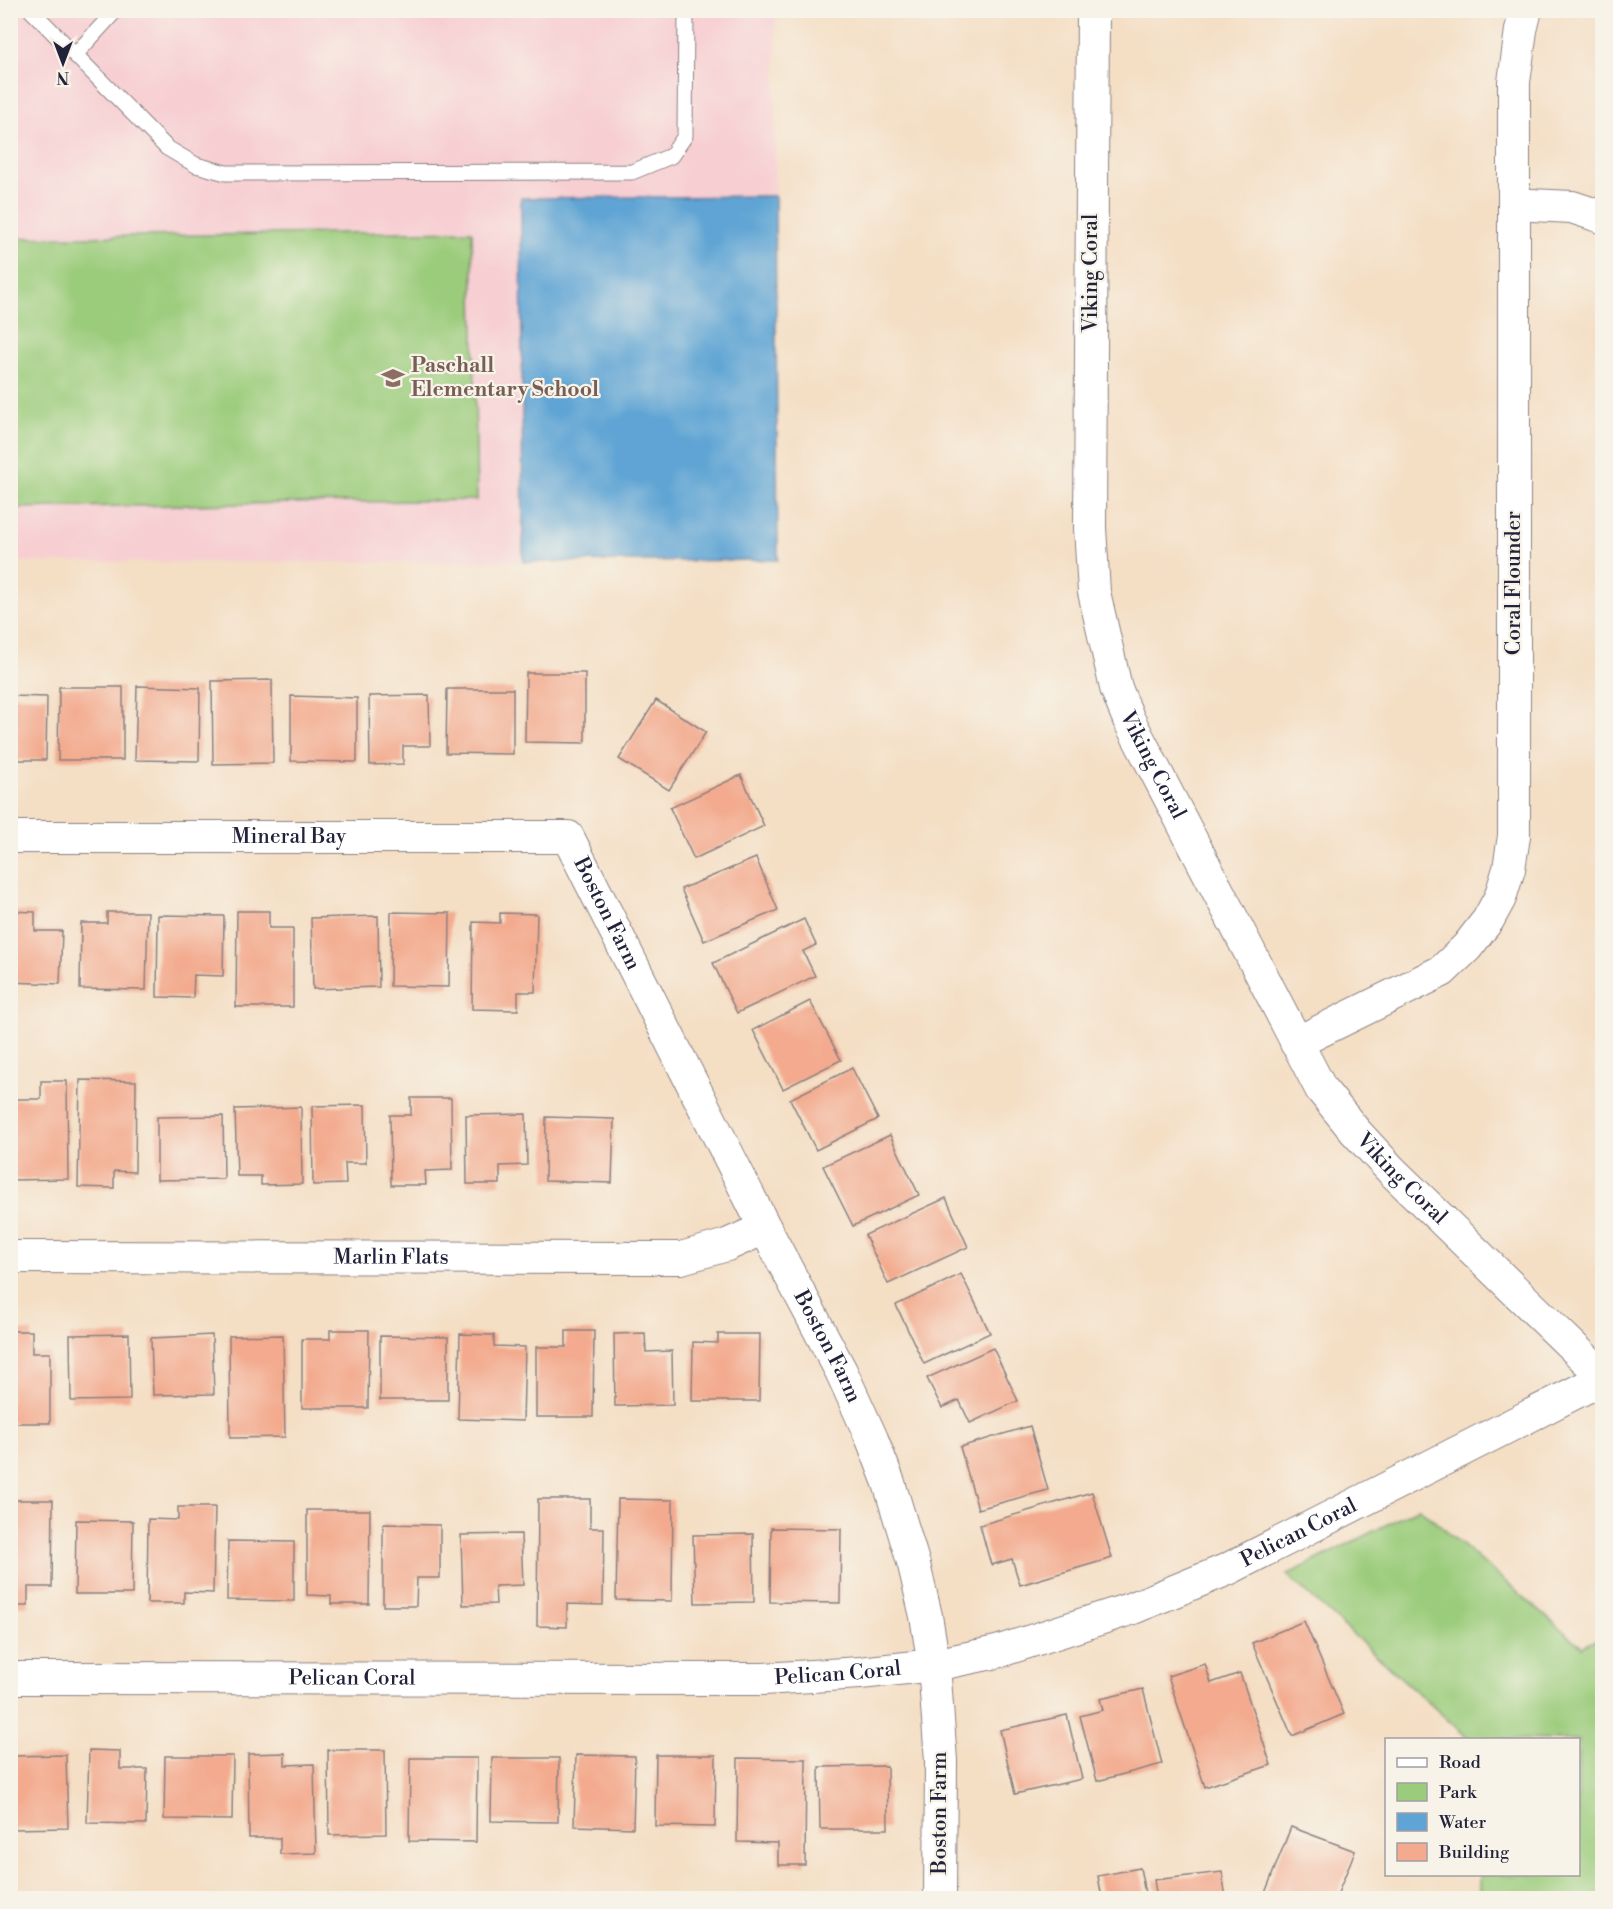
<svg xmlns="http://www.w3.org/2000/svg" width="1613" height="1909" viewBox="0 0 1613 1909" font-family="'Libre Bodoni',serif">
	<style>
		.built { fill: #f7cfd3 }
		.green { fill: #9bcc7b; stroke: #5e775b; stroke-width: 1.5 }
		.water { fill: #5fa4d4; stroke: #406388; stroke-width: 1.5 }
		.building { fill: #f3aa8e }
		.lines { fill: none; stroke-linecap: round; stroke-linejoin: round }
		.lane-casing { stroke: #8b8080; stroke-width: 17 }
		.street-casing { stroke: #8b8080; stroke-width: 34 }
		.lane { stroke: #fff; stroke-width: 15 }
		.street { stroke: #fff; stroke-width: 32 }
		.labels { text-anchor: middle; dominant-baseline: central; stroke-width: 4.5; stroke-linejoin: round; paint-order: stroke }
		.street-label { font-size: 21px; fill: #22223b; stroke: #f7f3e8 }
		.education-label { font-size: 21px; font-weight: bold; fill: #785e54; stroke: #f7f3e8; text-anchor: start }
	</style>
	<rect width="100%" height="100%" fill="#f7f3e8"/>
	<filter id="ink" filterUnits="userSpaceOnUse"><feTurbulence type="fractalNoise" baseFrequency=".0167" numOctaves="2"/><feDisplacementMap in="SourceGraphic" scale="12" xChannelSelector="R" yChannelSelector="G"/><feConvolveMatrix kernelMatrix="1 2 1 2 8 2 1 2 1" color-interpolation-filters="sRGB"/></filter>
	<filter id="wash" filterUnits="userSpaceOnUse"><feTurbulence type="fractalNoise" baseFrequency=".008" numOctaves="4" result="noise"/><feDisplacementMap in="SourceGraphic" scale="24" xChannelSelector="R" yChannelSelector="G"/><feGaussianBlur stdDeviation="1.35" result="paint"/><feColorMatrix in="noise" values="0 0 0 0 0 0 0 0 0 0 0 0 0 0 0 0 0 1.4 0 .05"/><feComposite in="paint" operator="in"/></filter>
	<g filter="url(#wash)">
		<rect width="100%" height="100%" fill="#f4dec4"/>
		<path class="built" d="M 10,11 L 776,11 L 775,196 L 778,560 L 523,562 L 11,562 Z"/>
		<g class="green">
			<path d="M 472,231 L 477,500 L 11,508 L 11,238 Z"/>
			<path d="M 1419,1508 L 1582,1647 L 1602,1637 L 1602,1898 L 1480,1898 L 1480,1875 L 1578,1874 L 1578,1740 L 1469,1739 L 1287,1575 Z"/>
		</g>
		<path class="water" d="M 775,196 L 778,560 L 523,562 L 521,198 Z"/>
		<g id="blocks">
			<g class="building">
				<path d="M 526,673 L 585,673 L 585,743 L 525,742 Z"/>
				<path d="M 272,680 L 273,763 L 213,764 L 212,681 Z"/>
				<path d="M 137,686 L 200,688 L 199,761 L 135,760 Z"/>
				<path d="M 59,687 L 123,687 L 123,760 L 58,760 Z"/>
				<path d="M 447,689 L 513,689 L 513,754 L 446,753 Z"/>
				<path d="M 429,695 L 430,746 L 403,746 L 403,764 L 370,765 L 369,696 Z"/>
				<path d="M 10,696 L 47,697 L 46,760 L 10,760 Z"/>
				<path d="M 291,696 L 357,698 L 357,762 L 291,761 Z"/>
				<path d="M 656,700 L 706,732 L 669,790 L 619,759 Z"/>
				<path d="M 741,775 L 764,826 L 694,859 L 670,808 Z"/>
				<path d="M 756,858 L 778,910 L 704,941 L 681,889 Z"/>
				<path d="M 10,911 L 35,912 L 35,931 L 62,931 L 60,984 L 10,982 Z"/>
				<path d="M 237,911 L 269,911 L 269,928 L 293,928 L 293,1007 L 236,1007 Z"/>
				<path d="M 107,912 L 148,912 L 146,990 L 80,989 L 81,923 L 107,923 Z"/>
				<path d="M 391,912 L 450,913 L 449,987 L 390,986 Z"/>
				<path d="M 500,913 L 537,914 L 535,992 L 518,992 L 518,1010 L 472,1009 L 473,922 L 500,923 Z"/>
				<path d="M 158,915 L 224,916 L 223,976 L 194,975 L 193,998 L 157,997 Z"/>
				<path d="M 378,916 L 379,987 L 313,989 L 311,918 Z"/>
				<path d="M 804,919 L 816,945 L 803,951 L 815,976 L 737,1013 L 713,963 Z"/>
				<path d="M 810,1001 L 841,1060 L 783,1089 L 753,1030 Z"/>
				<path d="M 852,1068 L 878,1119 L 816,1150 L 790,1099 Z"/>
				<path d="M 80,1080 L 136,1081 L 135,1172 L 114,1171 L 114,1188 L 78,1187 Z"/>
				<path d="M 41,1081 L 67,1081 L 68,1179 L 10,1180 L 10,1099 L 41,1099 Z"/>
				<path d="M 411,1098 L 451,1098 L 452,1170 L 425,1171 L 426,1185 L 391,1185 L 390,1115 L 411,1115 Z"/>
				<path d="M 365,1105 L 366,1163 L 345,1163 L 346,1184 L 313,1185 L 312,1106 Z"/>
				<path d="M 301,1107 L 302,1184 L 261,1185 L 261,1176 L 237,1176 L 235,1109 Z"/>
				<path d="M 526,1114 L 527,1165 L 500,1166 L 500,1184 L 467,1184 L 466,1115 Z"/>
				<path d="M 223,1116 L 224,1179 L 157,1180 L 157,1117 Z"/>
				<path d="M 546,1117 L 614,1119 L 612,1183 L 545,1181 Z"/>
				<path d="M 890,1135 L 919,1195 L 853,1226 L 823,1166 Z"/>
				<path d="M 946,1198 L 968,1247 L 888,1284 L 865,1235 Z"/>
				<path d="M 961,1274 L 990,1333 L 924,1364 L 896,1305 Z"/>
				<path d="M 330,1330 L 369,1330 L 368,1408 L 302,1408 L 302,1339 L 330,1339 Z"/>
				<path d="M 10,1331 L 32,1331 L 32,1353 L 50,1353 L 50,1423 L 10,1423 Z"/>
				<path d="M 566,1331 L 594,1331 L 593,1417 L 536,1417 L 536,1347 L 566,1347 Z"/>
				<path d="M 645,1333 L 646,1352 L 672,1351 L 673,1405 L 615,1406 L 614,1334 Z"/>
				<path d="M 129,1334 L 130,1400 L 71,1401 L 70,1335 Z"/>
				<path d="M 460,1334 L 494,1335 L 494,1346 L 525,1347 L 523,1421 L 458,1419 Z"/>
				<path d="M 718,1334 L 760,1334 L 759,1401 L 692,1401 L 693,1342 L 718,1343 Z"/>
				<path d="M 212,1335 L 214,1394 L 153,1395 L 151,1338 Z"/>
				<path d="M 283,1335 L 285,1437 L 230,1438 L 229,1336 Z"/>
				<path d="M 380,1336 L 448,1337 L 448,1400 L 380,1400 Z"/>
				<path d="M 993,1348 L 1018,1401 L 970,1423 L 959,1400 L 942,1408 L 927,1378 Z"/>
				<path d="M 1030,1426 L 1048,1490 L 978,1509 L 960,1447 Z"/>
				<path d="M 1092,1492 L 1112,1558 L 1020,1585 L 1012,1559 L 991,1565 L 980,1525 Z"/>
				<path d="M 538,1499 L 590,1499 L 590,1528 L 604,1528 L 603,1605 L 567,1604 L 567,1627 L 537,1626 Z"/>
				<path d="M 618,1499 L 673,1500 L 672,1601 L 616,1600 Z"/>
				<path d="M 10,1500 L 53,1500 L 52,1587 L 28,1587 L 28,1606 L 10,1606 Z"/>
				<path d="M 178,1507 L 215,1507 L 213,1593 L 184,1592 L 184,1603 L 147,1603 L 148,1519 L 178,1520 Z"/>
				<path d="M 307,1510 L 370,1510 L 369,1604 L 331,1604 L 331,1596 L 307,1595 Z"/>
				<path d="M 76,1520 L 133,1521 L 132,1594 L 75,1594 Z"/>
				<path d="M 383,1524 L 440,1525 L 440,1578 L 417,1578 L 416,1606 L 383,1606 Z"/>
				<path d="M 771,1528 L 841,1529 L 840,1603 L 770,1602 Z"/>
				<path d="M 521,1534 L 523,1585 L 495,1586 L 496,1604 L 463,1605 L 461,1535 Z"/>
				<path d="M 753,1534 L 754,1602 L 695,1603 L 693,1535 Z"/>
				<path d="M 228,1541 L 294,1542 L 294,1601 L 227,1600 Z"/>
				<path d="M 1304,1621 L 1344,1714 L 1292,1736 L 1252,1643 Z"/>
				<path d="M 1205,1664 L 1211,1683 L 1240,1673 L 1271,1765 L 1205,1787 L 1168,1676 Z"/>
				<path d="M 1143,1689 L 1162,1764 L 1097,1781 L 1080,1716 L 1103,1710 L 1100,1699 Z"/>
				<path d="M 1067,1715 L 1082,1779 L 1015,1794 L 1000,1730 Z"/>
				<path d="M 89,1750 L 120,1751 L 120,1769 L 147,1769 L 146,1824 L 87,1823 Z"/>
				<path d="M 328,1750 L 385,1750 L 386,1834 L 329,1835 Z"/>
				<path d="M 285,1753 L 285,1765 L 314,1764 L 316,1853 L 280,1854 L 280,1838 L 249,1838 L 248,1754 Z"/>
				<path d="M 66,1755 L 68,1828 L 10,1829 L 10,1756 Z"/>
				<path d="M 576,1755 L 635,1756 L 633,1828 L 574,1826 Z"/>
				<path d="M 656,1755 L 716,1755 L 715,1827 L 655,1826 Z"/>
				<path d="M 165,1756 L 233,1756 L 232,1820 L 164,1819 Z"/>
				<path d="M 410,1758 L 477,1758 L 476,1842 L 409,1841 Z"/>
				<path d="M 492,1758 L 559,1758 L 558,1822 L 491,1821 Z"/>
				<path d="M 738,1758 L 806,1759 L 805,1865 L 778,1865 L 778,1843 L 737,1842 Z"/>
				<path d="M 887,1766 L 888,1829 L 820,1829 L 819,1767 Z"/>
				<path d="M 1291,1827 L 1355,1851 L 1336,1898 L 1263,1898 Z"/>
				<path d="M 1140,1868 L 1146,1898 L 1102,1898 L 1098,1876 Z"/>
				<path d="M 1222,1872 L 1226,1898 L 1157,1898 L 1154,1880 Z"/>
			</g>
		</g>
	</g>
	<g filter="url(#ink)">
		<use href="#blocks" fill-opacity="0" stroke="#8b8080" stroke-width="1.5"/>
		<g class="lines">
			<g class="lane-casing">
				<g id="lane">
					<path d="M 31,10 L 167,148 L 196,165 L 226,173 L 632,172 L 671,156 L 685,136 L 686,10"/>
					<path d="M 75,55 L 116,10"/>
				</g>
			</g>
			<g class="street-casing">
				<g id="street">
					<path id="s1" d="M 1093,10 L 1090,528 L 1094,592 L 1116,688 L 1129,720 L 1321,1089 L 1355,1131 L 1392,1171 L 1602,1375"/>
					<path d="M 1514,204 L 1572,207 L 1602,217"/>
					<path id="s2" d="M 10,837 L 568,837 L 765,1228 L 841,1371 L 872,1439 L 889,1483 L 914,1565 L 926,1616 L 934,1665 L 941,1761 L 940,1898"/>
					<path d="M 1296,1043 L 1442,971 L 1467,947 L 1488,920 L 1500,898 L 1509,869 L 1514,836 L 1514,82 L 1521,30 L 1526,10"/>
					<path id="s3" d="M 10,1257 L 681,1258 L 727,1245 L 765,1228"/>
					<path id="s4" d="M 10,1678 L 763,1679 L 860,1673 L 934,1665 L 997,1652 L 1133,1608 L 1228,1569 L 1602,1379"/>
				</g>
			</g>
			<use href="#lane" class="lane"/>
			<use href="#street" class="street"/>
		</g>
	</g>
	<defs>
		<g id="school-bare" transform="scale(1.8)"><path d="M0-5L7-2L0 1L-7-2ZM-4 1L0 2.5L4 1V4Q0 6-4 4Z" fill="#8d6e63" stroke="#f7f3e8" stroke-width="2.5" paint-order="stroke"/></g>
	</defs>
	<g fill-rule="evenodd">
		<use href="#school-bare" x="393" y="378"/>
	</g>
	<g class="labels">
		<g class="street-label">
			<text transform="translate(1091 273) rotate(-90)">Viking Coral</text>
			<text transform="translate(1514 583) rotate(-90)">Coral Flounder</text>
			<text stroke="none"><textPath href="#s1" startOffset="766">Viking Coral</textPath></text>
			<text stroke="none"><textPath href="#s2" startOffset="279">Mineral Bay</textPath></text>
			<text stroke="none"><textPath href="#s2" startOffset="644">Boston Farm</textPath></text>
			<text stroke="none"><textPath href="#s1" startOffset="1252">Viking Coral</textPath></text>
			<text stroke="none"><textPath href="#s3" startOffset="381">Marlin Flats</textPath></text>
			<text stroke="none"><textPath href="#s2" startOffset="1130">Boston Farm</textPath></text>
			<text stroke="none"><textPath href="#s4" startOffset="1314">Pelican Coral</textPath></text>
			<text stroke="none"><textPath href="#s4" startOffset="828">Pelican Coral</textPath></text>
			<text stroke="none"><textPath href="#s4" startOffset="342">Pelican Coral</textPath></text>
			<text transform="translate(940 1813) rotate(-90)">Boston Farm</text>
		</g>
		<g class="education-label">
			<text x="411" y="366">Paschall<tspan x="411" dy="24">Elementary School</tspan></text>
		</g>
	</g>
	<rect width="1613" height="1909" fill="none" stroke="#f7f3e8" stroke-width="36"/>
	<rect x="1385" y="1738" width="195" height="138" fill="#f7f3e8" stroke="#a29fa3" stroke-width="1.5"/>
	<rect x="1397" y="1758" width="30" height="9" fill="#ffffff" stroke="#a29fa3" stroke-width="1.5"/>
	<text x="1439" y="1768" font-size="18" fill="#22223b">Road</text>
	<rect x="1397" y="1783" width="30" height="18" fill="#9bcc7b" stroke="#a29fa3" stroke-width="1.5"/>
	<text x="1439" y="1798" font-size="18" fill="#22223b">Park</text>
	<rect x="1397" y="1813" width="30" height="18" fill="#5fa4d4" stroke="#a29fa3" stroke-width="1.5"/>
	<text x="1439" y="1828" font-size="18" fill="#22223b">Water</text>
	<rect x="1397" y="1843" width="30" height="18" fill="#f3aa8e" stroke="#a29fa3" stroke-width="1.5"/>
	<text x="1439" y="1858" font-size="18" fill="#22223b">Building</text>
	<g transform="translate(63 63) rotate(180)" stroke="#f7f3e8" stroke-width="4.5" paint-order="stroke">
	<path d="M0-4.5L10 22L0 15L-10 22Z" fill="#22223b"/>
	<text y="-9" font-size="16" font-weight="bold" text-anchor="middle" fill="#22223b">N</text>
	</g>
</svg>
